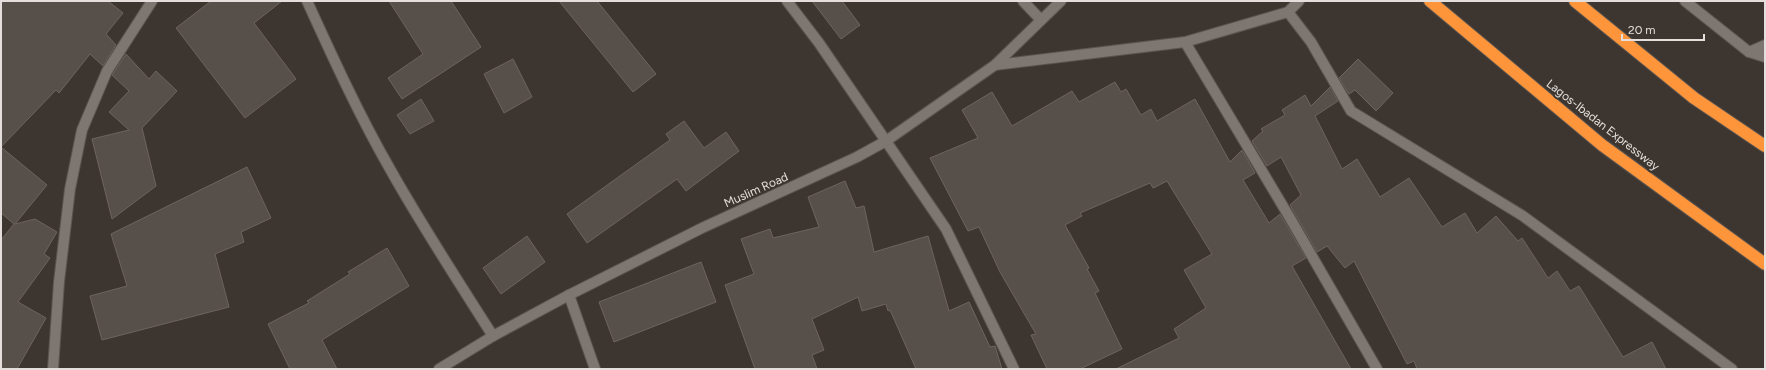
<svg xmlns="http://www.w3.org/2000/svg" width="1766" height="370" viewBox="0 0 1766 370" font-family="Figtree,sans-serif">
	<style>
		.building { fill: #574f4a; stroke: #6d645e }
		.lines { fill: none; stroke-linecap: round; stroke-linejoin: round }
		.minor-casing { stroke: #5a534f; stroke-width: 12 }
		.highway-casing { stroke: #5a534f; stroke-width: 14 }
		.minor { stroke: #7e7670; stroke-width: 10 }
		.highway { stroke: #fe953b; stroke-width: 12 }
		.labels { text-anchor: middle; dominant-baseline: central; stroke-width: 4; stroke-linejoin: round; paint-order: stroke }
		.street-label { font-size: 12px; fill: #e4dfdc; stroke: #3d3630 }
	</style>
	<rect width="100%" height="100%" fill="#3d3630"/>
	<g class="building">
		<path d="M 1,1 L 108,1 L 123,13 L 106,34 L 116,45 L 103,66 L 90,54 L 59,93 L 56,90 L 1,147 L 47,185 L 15,224 L 35,219 L 57,232 L 44,254 L 50,258 L 18,302 L 46,318 L 17,369 L 1,369 L 1,240 L 14,224 L 1,213 Z"/>
		<path d="M 211,1 L 282,1 L 254,23 L 296,79 L 245,118 L 176,28 Z"/>
		<path d="M 389,1 L 451,1 L 481,47 L 402,99 L 388,78 L 423,54 Z"/>
		<path d="M 559,1 L 597,1 L 656,74 L 633,92 Z"/>
		<path d="M 812,1 L 842,1 L 860,25 L 841,39 Z"/>
		<path d="M 126,54 L 149,79 L 156,71 L 177,91 L 142,128 L 156,186 L 112,219 L 92,139 L 129,130 L 109,112 L 129,91 L 112,75 Z"/>
		<path d="M 513,59 L 532,97 L 504,113 L 484,74 Z"/>
		<path d="M 1358,59 L 1393,93 L 1376,111 L 1355,90 L 1349,94 L 1339,78 Z"/>
		<path d="M 1115,82 L 1121,92 L 1126,89 L 1141,115 L 1151,109 L 1157,121 L 1195,99 L 1230,162 L 1242,150 L 1255,173 L 1243,180 L 1269,223 L 1280,214 L 1306,258 L 1292,266 L 1351,369 L 1116,369 L 1179,338 L 1174,329 L 1206,308 L 1184,270 L 1212,254 L 1167,181 L 1153,188 L 1150,183 L 1080,213 L 1082,216 L 1065,225 L 1089,268 L 1087,269 L 1099,291 L 1095,293 L 1122,349 L 1080,369 L 1047,369 L 1031,335 L 1036,334 L 1000,272 L 979,227 L 968,231 L 930,158 L 978,138 L 962,110 L 992,92 L 1012,126 L 1072,91 L 1079,102 Z"/>
		<path d="M 1330,87 L 1338,101 L 1315,116 L 1342,169 L 1357,159 L 1380,197 L 1409,178 L 1442,227 L 1465,213 L 1477,233 L 1496,216 L 1518,241 L 1522,238 L 1548,278 L 1557,271 L 1570,291 L 1579,286 L 1623,357 L 1652,342 L 1666,369 L 1417,369 L 1414,361 L 1407,364 L 1354,261 L 1345,268 L 1327,246 L 1317,252 L 1290,205 L 1301,195 L 1281,157 L 1267,166 L 1252,141 L 1263,131 L 1261,129 L 1285,115 L 1282,110 L 1305,95 L 1311,106 Z"/>
		<path d="M 421,99 L 434,121 L 410,134 L 397,115 Z"/>
		<path d="M 684,121 L 704,148 L 726,132 L 739,151 L 686,191 L 677,179 L 587,243 L 567,214 L 670,140 L 666,134 Z"/>
		<path d="M 247,167 L 271,218 L 241,232 L 244,242 L 215,254 L 229,307 L 102,340 L 90,296 L 127,286 L 111,234 Z"/>
		<path d="M 845,181 L 856,208 L 864,206 L 874,252 L 928,236 L 949,311 L 969,302 L 990,347 L 995,346 L 1002,369 L 916,369 L 890,310 L 888,311 L 886,304 L 862,311 L 858,297 L 812,319 L 824,350 L 812,355 L 817,369 L 755,369 L 725,285 L 754,274 L 741,239 L 770,229 L 773,238 L 819,227 L 808,197 Z"/>
		<path d="M 527,236 L 545,262 L 501,294 L 483,268 Z"/>
		<path d="M 387,248 L 409,286 L 322,340 L 337,369 L 290,369 L 268,324 L 309,303 L 307,301 L 350,274 L 348,272 Z"/>
		<path d="M 701,262 L 716,302 L 614,342 L 599,302 Z"/>
	</g>
	<g class="lines">
		<g class="minor-casing">
			<g id="minor">
				<path d="M 307,1 C 333,58 359,115 390,169 C 422,226 458,281 493,336"/>
				<path d="M 787,1 L 819,43 L 946,229 L 1014,369"/>
				<path d="M 1023,1 L 1041,20"/>
				<path d="M 1685,1 L 1749,52 L 1765,57"/>
				<path d="M 1288,12 L 1311,42 L 1351,111 L 1523,216 L 1732,369"/>
				<path d="M 1185,42 L 1290,218 L 1377,369"/>
				<path d="M 1749,52 L 1765,45"/>
				<path d="M 995,65 L 1185,42 L 1288,12 L 1299,1"/>
				<path d="M 569,295 L 595,369"/>
				<path d="M 53,369 L 59,282 L 70,189 L 82,130 L 107,71 L 152,1"/>
				<path d="M 439,369 L 493,336 L 569,295 L 702,228 L 857,157 L 886,141 L 995,65 L 1061,1"/>
			</g>
		</g>
		<g class="highway-casing">
			<g id="highway">
				<path d="M 1430,1 L 1602,145 L 1765,264"/>
				<path d="M 1575,1 L 1694,98 L 1765,146"/>
			</g>
		</g>
		<use href="#minor" class="minor"/>
		<use href="#highway" class="highway"/>
	</g>
	<g class="labels">
		<g class="street-label">
			<text transform="translate(1603 125) rotate(38)">Lagos-Ibadan Expressway</text>
			<text transform="translate(756 190) rotate(-24)">Muslim Road</text>
		</g>
	</g>
	<rect width="1766" height="370" fill="none" stroke="#e4dfdc" stroke-width="4"/>
	<path d="M1622 34v6h82v-6" fill="none" stroke="#e4dfdc" stroke-width="2"/>
	<text x="1628" y="34" font-size="12" fill="#e4dfdc" stroke="#3d3630" stroke-width="3" paint-order="stroke">20 m</text>
</svg>
